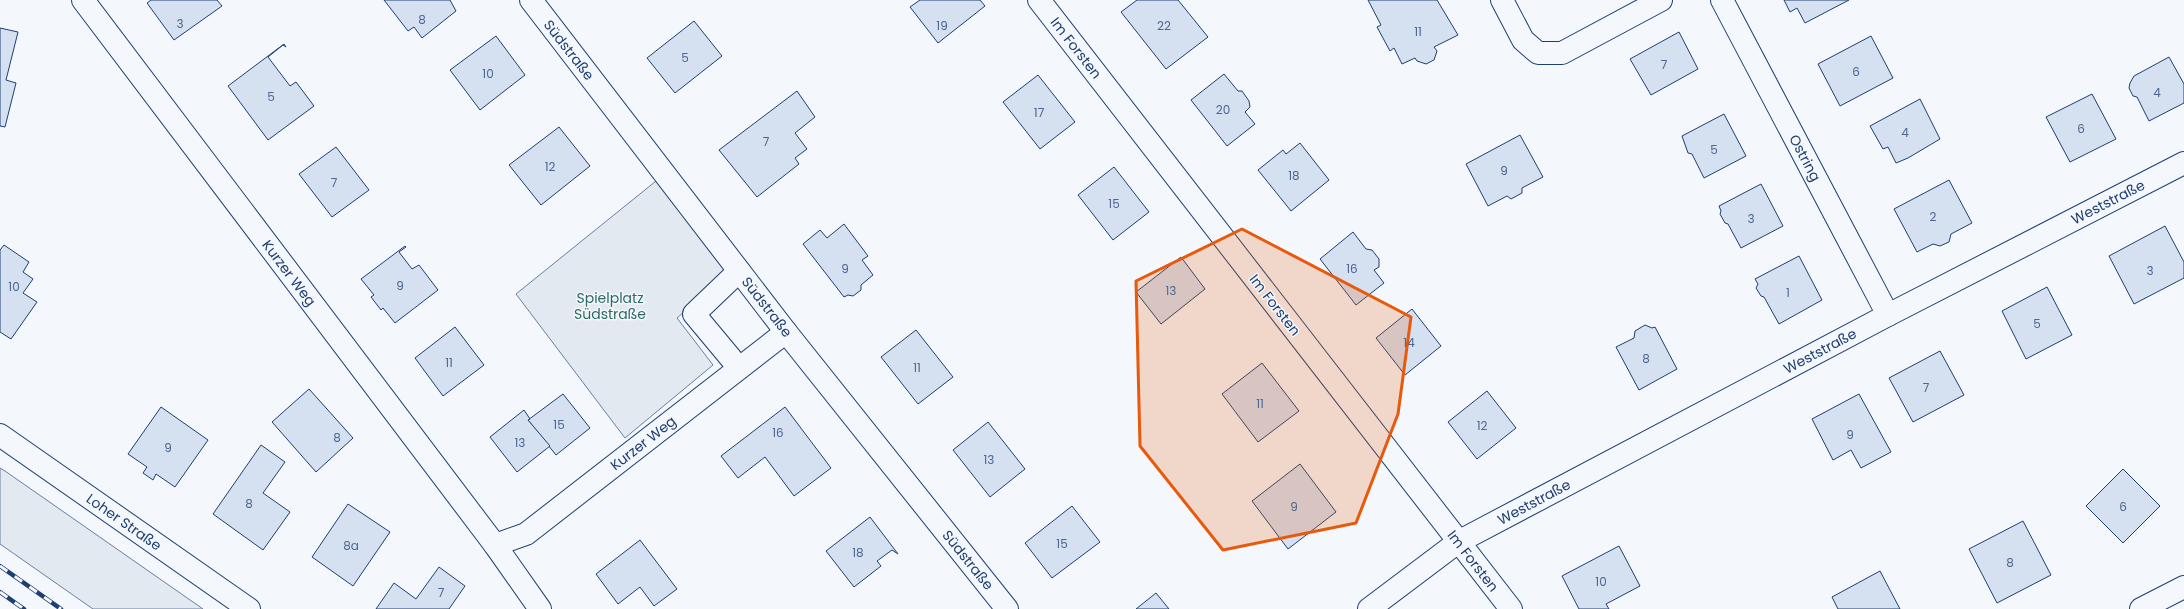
<svg xmlns="http://www.w3.org/2000/svg" width="2184" height="609" viewBox="0 0 2184 609" font-family="Poppins,sans-serif">
	<style>
		.green { fill: #e3e9f0; stroke: #687fa3 }
		.building { fill: #d5e0f0; stroke: #1d3f73 }
		.lines { fill: none; stroke-linecap: round; stroke-linejoin: round }
		.minor-casing { stroke: #1d3f73; stroke-width: 24 }
		.tertiary-casing { stroke: #1d3f73; stroke-width: 24 }
		.minor { stroke: #f4f7fb; stroke-width: 22 }
		.tertiary { stroke: #f4f7fb; stroke-width: 22 }
		.rail-casing { stroke: #1d3f73; stroke-width: 4.5 }
		.rail { stroke: #f4f7fb; stroke-width: 3; stroke-dasharray: 9; stroke-linecap: butt }
		.marked { fill: #e8590c; fill-opacity: 0.2; stroke: #e8590c; stroke-width: 3; stroke-linejoin: round }
		.labels { text-anchor: middle; dominant-baseline: central; stroke-width: 3; stroke-linejoin: round; paint-order: stroke }
		.number-label { font-size: 12px; fill: #4b6792 }
		.street-label { font-size: 14px; fill: #1d3f73; stroke: #f4f7fb }
		.park-label { font-size: 14px; fill: #2c6c60; stroke: #f4f7fb }
	</style>
	<rect width="100%" height="100%" fill="#f4f7fb"/>
	<g class="green">
		<path d="M 656,181 L 729,273 L 677,318 L 713,365 L 625,438 L 516,294 Z"/>
		<path d="M 0,468 L 5,471 L 203,609 L 93,609 L 0,544 Z"/>
	</g>
	<g class="building">
		<path d="M 151,0 L 217,0 L 222,6 L 174,40 L 147,3 Z"/>
		<path d="M 384,0 L 450,0 L 456,11 L 422,38 L 414,27 L 408,31 Z"/>
		<path d="M 920,0 L 980,0 L 985,6 L 938,43 L 910,7 Z"/>
		<path d="M 1137,0 L 1178,0 L 1208,37 L 1166,69 L 1121,12 Z"/>
		<path d="M 1368,0 L 1437,0 L 1458,35 L 1434,47 L 1437,51 L 1434,60 L 1426,64 L 1417,61 L 1415,58 L 1402,64 L 1394,48 L 1390,51 L 1377,27 L 1381,25 Z"/>
		<path d="M 1784,0 L 1849,0 L 1805,23 L 1797,8 L 1790,12 Z"/>
		<path d="M 694,21 L 722,56 L 675,93 L 647,58 Z"/>
		<path d="M 0,28 L 18,32 L 6,80 L 16,83 L 5,127 L 0,126 Z"/>
		<path d="M 1679,32 L 1698,69 L 1651,95 L 1630,59 Z"/>
		<path d="M 496,36 L 525,75 L 480,110 L 450,70 Z"/>
		<path d="M 1871,36 L 1893,78 L 1840,106 L 1818,64 Z"/>
		<path d="M 284,44 L 286,47 L 283,45 L 268,57 L 290,86 L 296,82 L 314,106 L 268,140 L 228,86 Z"/>
		<path d="M 2169,57 L 2184,84 L 2184,103 L 2149,121 L 2137,97 L 2133,96 L 2129,88 L 2130,83 L 2134,76 Z"/>
		<path d="M 1224,74 L 1238,91 L 1242,91 L 1249,101 L 1250,107 L 1245,112 L 1255,124 L 1227,146 L 1191,100 Z"/>
		<path d="M 1038,75 L 1075,122 L 1040,149 L 1003,102 Z"/>
		<path d="M 797,91 L 815,117 L 795,133 L 807,149 L 795,158 L 799,164 L 757,197 L 719,150 Z"/>
		<path d="M 2092,94 L 2116,139 L 2070,162 L 2046,117 Z"/>
		<path d="M 1920,99 L 1940,139 L 1908,158 L 1896,163 L 1888,147 L 1883,149 L 1870,126 Z"/>
		<path d="M 1724,114 L 1746,156 L 1704,178 L 1692,154 L 1688,153 L 1682,136 Z"/>
		<path d="M 559,127 L 590,166 L 541,205 L 509,165 Z"/>
		<path d="M 1520,135 L 1543,177 L 1522,188 L 1522,193 L 1511,199 L 1507,196 L 1488,206 L 1466,164 Z"/>
		<path d="M 1300,143 L 1329,180 L 1291,211 L 1258,170 L 1283,150 L 1286,154 Z"/>
		<path d="M 336,147 L 369,190 L 332,217 L 299,174 Z"/>
		<path d="M 1114,167 L 1149,212 L 1113,240 L 1078,195 Z"/>
		<path d="M 1949,180 L 1972,223 L 1951,234 L 1949,242 L 1940,246 L 1933,244 L 1917,252 L 1894,209 Z"/>
		<path d="M 1761,184 L 1783,226 L 1741,248 L 1728,224 L 1725,223 L 1720,214 L 1721,211 L 1719,206 Z"/>
		<path d="M 844,224 L 868,256 L 862,260 L 873,275 L 861,285 L 861,290 L 853,296 L 848,295 L 844,297 L 803,244 L 820,230 L 827,238 Z"/>
		<path d="M 2165,226 L 2184,262 L 2184,278 L 2134,304 L 2109,256 Z"/>
		<path d="M 1353,232 L 1366,249 L 1372,250 L 1379,259 L 1379,267 L 1374,270 L 1384,283 L 1356,305 L 1320,259 Z"/>
		<path d="M 4,245 L 29,262 L 23,272 L 33,279 L 23,293 L 37,302 L 11,339 L 0,332 L 0,250 Z"/>
		<path d="M 405,246 L 406,247 L 399,252 L 412,269 L 419,265 L 438,290 L 395,323 L 383,308 L 381,310 L 371,297 L 374,295 L 361,279 Z"/>
		<path d="M 1799,256 L 1822,300 L 1779,324 L 1764,297 L 1761,296 L 1756,288 L 1758,284 L 1755,279 Z"/>
		<path d="M 1181,257 L 1205,289 L 1161,324 L 1136,292 Z"/>
		<path d="M 2047,287 L 2072,335 L 2026,359 L 2002,311 Z"/>
		<path d="M 1412,309 L 1441,346 L 1405,375 L 1376,338 Z"/>
		<path d="M 1645,325 L 1652,328 L 1655,327 L 1677,369 L 1639,390 L 1616,347 L 1634,338 L 1635,331 Z"/>
		<path d="M 455,327 L 484,365 L 443,396 L 415,358 Z"/>
		<path d="M 916,330 L 953,377 L 918,404 L 881,357 Z"/>
		<path d="M 1940,351 L 1964,395 L 1913,422 L 1889,378 Z"/>
		<path d="M 1262,363 L 1299,411 L 1258,442 L 1222,394 Z"/>
		<path d="M 309,389 L 353,438 L 316,472 L 272,422 Z"/>
		<path d="M 1487,391 L 1516,428 L 1477,459 L 1448,422 Z"/>
		<path d="M 563,394 L 590,428 L 556,455 L 528,420 Z"/>
		<path d="M 1859,394 L 1891,452 L 1861,468 L 1851,450 L 1833,460 L 1812,419 Z"/>
		<path d="M 161,407 L 208,440 L 175,487 L 156,474 L 153,480 L 143,473 L 147,467 L 128,454 Z"/>
		<path d="M 785,407 L 831,468 L 794,496 L 765,457 L 738,478 L 721,456 Z"/>
		<path d="M 524,410 L 530,419 L 528,420 L 550,446 L 517,472 L 490,437 Z"/>
		<path d="M 988,422 L 1025,469 L 990,497 L 953,450 Z"/>
		<path d="M 261,445 L 285,462 L 263,493 L 290,512 L 263,550 L 213,514 Z"/>
		<path d="M 1300,464 L 1336,512 L 1288,549 L 1252,501 Z"/>
		<path d="M 2123,469 L 2160,506 L 2123,543 L 2086,506 Z"/>
		<path d="M 348,504 L 390,532 L 353,586 L 312,557 Z"/>
		<path d="M 1072,506 L 1100,542 L 1052,578 L 1025,543 Z"/>
		<path d="M 870,517 L 898,554 L 892,550 L 877,561 L 881,566 L 854,587 L 826,551 Z"/>
		<path d="M 2023,521 L 2051,575 L 1997,603 L 1969,549 Z"/>
		<path d="M 640,540 L 677,589 L 654,606 L 640,587 L 618,604 L 596,574 Z"/>
		<path d="M 1619,546 L 1640,586 L 1606,604 L 1609,609 L 1579,609 L 1562,576 Z"/>
		<path d="M 439,567 L 465,586 L 449,609 L 376,609 L 394,583 L 416,599 Z"/>
		<path d="M 1880,571 L 1900,609 L 1838,609 L 1832,597 Z"/>
		<path d="M 1156,593 L 1169,609 L 1136,609 Z"/>
	</g>
	<g class="lines">
		<g class="minor-casing">
			<g id="minor">
				<path d="M 83,0 L 495,545 L 540,609"/>
				<path d="M 531,0 L 786,332 L 1007,609"/>
				<path d="M 1039,0 L 1511,609"/>
				<path d="M 1502,0 L 1523,40 L 1538,53 L 1562,53 L 1661,0"/>
				<path d="M 1722,0 L 1888,315"/>
				<path d="M 739,368 L 694,314 L 739,271"/>
				<path d="M 495,545 L 526,534 L 786,332"/>
				<path d="M 1369,609 L 1458,542 L 1888,315 L 2184,163"/>
				<path d="M 2141,609 L 2184,587"/>
			</g>
		</g>
		<g class="tertiary-casing">
			<path id="tertiary" d="M 0,435 L 249,609"/>
		</g>
		<use href="#minor" class="minor"/>
		<use href="#tertiary" class="tertiary"/>
		<g class="rail-casing">
			<g id="rail">
				<path d="M 0,566 L 61,609"/>
				<path d="M 0,592 L 24,609"/>
			</g>
		</g>
		<use href="#rail" class="rail"/>
	</g>
	<path class="marked" d="M 1242,229 L 1411,317 L 1398,414 L 1356,523 L 1223,550 L 1140,446 L 1136,281 Z"/>
	<g class="labels">
		<g class="number-label">
			<text x="422" y="19">8</text>
			<text x="180" y="23">3</text>
			<text x="942" y="25">19</text>
			<text x="1164" y="25">22</text>
			<text x="1418" y="31">11</text>
			<text x="685" y="57">5</text>
			<text x="1664" y="64">7</text>
			<text x="1856" y="71">6</text>
			<text x="488" y="73">10</text>
			<text x="2157" y="92">4</text>
			<text x="271" y="96">5</text>
			<text x="1223" y="109">20</text>
			<text x="1039" y="112">17</text>
			<text x="2081" y="128">6</text>
			<text x="1905" y="132">4</text>
			<text x="766" y="141">7</text>
			<text x="1714" y="149">5</text>
			<text x="550" y="166">12</text>
			<text x="1504" y="170">9</text>
			<text x="1294" y="175">18</text>
			<text x="334" y="182">7</text>
			<text x="1114" y="203">15</text>
			<text x="1933" y="216">2</text>
			<text x="1751" y="218">3</text>
			<text x="845" y="268">9</text>
			<text x="1352" y="268">16</text>
			<text x="2150" y="270">3</text>
			<text x="400" y="285">9</text>
			<text x="14" y="286">10</text>
			<text x="1171" y="290">13</text>
			<text x="1788" y="292">1</text>
			<text x="2037" y="323">5</text>
			<text x="1409" y="342">14</text>
			<text x="1646" y="358">8</text>
			<text x="449" y="362">11</text>
			<text x="917" y="367">11</text>
			<text x="1926" y="387">7</text>
			<text x="1260" y="403">11</text>
			<text x="559" y="424">15</text>
			<text x="1482" y="425">12</text>
			<text x="778" y="432">16</text>
			<text x="1850" y="434">9</text>
			<text x="337" y="437">8</text>
			<text x="520" y="442">13</text>
			<text x="168" y="447">9</text>
			<text x="989" y="459">13</text>
			<text x="249" y="503">8</text>
			<text x="1294" y="506">9</text>
			<text x="2123" y="506">6</text>
			<text x="1062" y="543">15</text>
			<text x="351" y="545">8a</text>
			<text x="858" y="552">18</text>
			<text x="2010" y="562">8</text>
			<text x="1601" y="581">10</text>
			<text x="441" y="592">7</text>
		</g>
		<g class="street-label">
			<text transform="translate(1076 48) rotate(52)">Im Forsten</text>
			<text transform="translate(569 50) rotate(52)">Südstraße</text>
			<text transform="translate(1805 158) rotate(62)">Ostring</text>
			<text transform="translate(2108 202) rotate(-27)">Weststraße</text>
			<text transform="translate(289 273) rotate(53)">Kurzer Weg</text>
			<text transform="translate(1275 305) rotate(52)">Im Forsten</text>
			<text transform="translate(767 307) rotate(52)">Südstraße</text>
			<text transform="translate(1820 351) rotate(-28)">Weststraße</text>
			<text transform="translate(643 443) rotate(-38)">Kurzer Weg</text>
			<text transform="translate(1534 502) rotate(-28)">Weststraße</text>
			<text transform="translate(124 522) rotate(35)">Loher Straße</text>
			<text transform="translate(968 560) rotate(51)">Südstraße</text>
			<text transform="translate(1473 561) rotate(52)">Im Forsten</text>
		</g>
		<g class="park-label">
			<text x="610" y="298">Spielplatz<tspan x="610" dy="16">Südstraße</tspan></text>
		</g>
	</g>
</svg>
